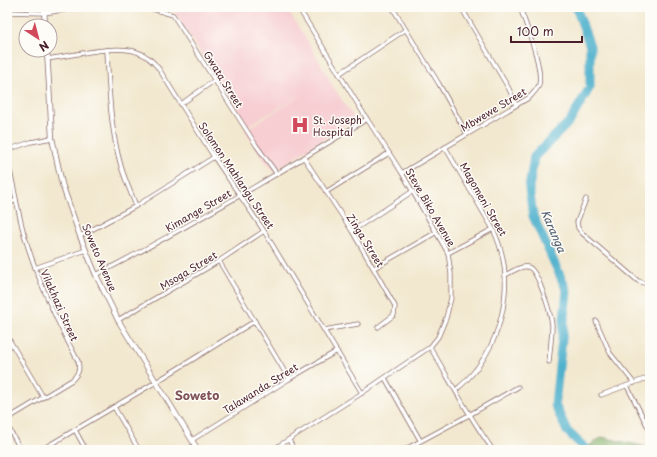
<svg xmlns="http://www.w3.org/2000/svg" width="657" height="457" viewBox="0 0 657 457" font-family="'Playpen Sans',sans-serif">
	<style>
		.built { fill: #f7cfd3 }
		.forest { fill: #84b16a; stroke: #67684a }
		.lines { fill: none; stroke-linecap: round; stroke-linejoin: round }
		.river { stroke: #4db0cc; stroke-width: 9 }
		.minor-casing { stroke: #856564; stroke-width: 5 }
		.tertiary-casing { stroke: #856564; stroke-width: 6 }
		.minor { stroke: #fff; stroke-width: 3.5 }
		.tertiary { stroke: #fff; stroke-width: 4.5 }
		.labels { text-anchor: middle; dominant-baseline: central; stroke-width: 3; stroke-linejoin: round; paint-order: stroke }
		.street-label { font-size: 10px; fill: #4a1f2b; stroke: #fdfcf7 }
		.poi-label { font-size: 10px; fill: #4a1f2b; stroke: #fdfcf7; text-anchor: start }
		.water-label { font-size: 11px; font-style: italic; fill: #4b596b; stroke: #fdfcf7 }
		.quarter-label { font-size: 12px; font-weight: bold; fill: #815457; stroke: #fdfcf7 }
	</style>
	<rect width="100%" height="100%" fill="#fdfcf7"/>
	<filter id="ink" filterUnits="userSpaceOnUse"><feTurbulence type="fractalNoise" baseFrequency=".025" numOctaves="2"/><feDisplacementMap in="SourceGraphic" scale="8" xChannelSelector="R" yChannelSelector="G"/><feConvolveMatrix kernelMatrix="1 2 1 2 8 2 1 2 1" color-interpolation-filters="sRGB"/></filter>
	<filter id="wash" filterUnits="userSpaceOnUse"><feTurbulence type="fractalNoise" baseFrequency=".012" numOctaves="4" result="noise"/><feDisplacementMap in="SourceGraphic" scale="16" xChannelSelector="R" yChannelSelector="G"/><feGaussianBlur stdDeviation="0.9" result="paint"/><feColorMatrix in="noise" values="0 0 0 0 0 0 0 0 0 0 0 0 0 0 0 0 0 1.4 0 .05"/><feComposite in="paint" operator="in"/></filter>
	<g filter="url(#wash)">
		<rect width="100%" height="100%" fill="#f2e8cf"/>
		<path class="built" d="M 171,7 L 286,7 L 305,37 L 329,78 L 328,79 L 355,119 L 274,171 L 264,160 L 245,130 L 307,91 L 248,126 Z"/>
		<path class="forest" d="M 602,437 L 646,447 L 648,450 L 583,450 Z"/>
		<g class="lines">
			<path class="river" d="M 576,7 L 590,46 L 590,87 L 570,121 L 534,157 L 529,188 L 533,216 L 567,291 L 555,405 L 567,431 L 587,450"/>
		</g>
	</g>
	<g filter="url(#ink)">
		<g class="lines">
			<g class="minor-casing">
				<g id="minor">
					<path d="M 146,7 L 173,15 L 256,145 L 277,174"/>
					<path d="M 392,7 L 439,84 L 467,134"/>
					<path d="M 461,7 L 509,89 L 516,105"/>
					<path d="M 7,12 L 44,13 L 84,7"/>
					<path d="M 107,50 C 109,89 110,128 121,166 C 125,180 131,193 136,206"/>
					<path d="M 47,59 C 70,56 116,44 137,52 C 147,55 153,61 159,69 L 214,157 L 264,231 L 362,393"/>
					<path d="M 339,74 L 405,30"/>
					<path d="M 181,104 L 215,80"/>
					<path d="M 445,147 L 493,229 C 519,284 502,351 456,390"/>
					<path d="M 7,150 L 31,142 L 52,138"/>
					<path d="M 304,158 L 352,231 L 395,306 L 394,315 L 378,327"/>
					<path d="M 7,159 C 14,184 17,209 24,234 C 37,279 56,320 78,361 C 80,370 79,373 72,380 L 7,419"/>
					<path d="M 402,173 L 530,97 C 533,93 537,90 539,85 C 543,66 526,26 520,7"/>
					<path d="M 326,192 L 389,153"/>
					<path d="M 586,199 L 577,222 L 578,228 L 582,233 L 638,281 L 650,285"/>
					<path d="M 7,205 L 16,200"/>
					<path d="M 352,231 L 413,191"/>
					<path d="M 80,236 L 136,206 L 214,157"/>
					<path d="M 448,253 L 493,229"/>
					<path d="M 219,261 L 289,379"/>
					<path d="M 35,268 L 86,250"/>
					<path d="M 374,268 L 435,233"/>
					<path d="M 96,275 C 189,227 278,174 367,119"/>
					<path d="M 505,275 C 512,272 521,265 528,267 C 538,269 551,315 552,325 C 552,337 550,350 549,362"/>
					<path d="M 118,320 L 219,261 L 264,231"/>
					<path d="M 596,321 L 610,353 L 634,383"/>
					<path d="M 324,330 L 358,324"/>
					<path d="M 7,336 L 43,397"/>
					<path d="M 430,347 C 451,382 469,417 493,450"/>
					<path d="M 385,378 L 420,440"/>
					<path d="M 627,386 L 650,431"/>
					<path d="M 601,395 L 650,377"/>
					<path d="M 114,407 L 139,450"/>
					<path d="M 7,425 L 21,450"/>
					<path d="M 75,430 L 86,450"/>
					<path d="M 192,440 L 289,379 L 337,351"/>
					<path d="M 289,440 L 294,450"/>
					<path d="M 41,450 L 156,382 L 255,321"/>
					<path d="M 187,450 L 195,445"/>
					<path d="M 272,450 L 362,393 L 430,347 L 438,337 L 446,318 L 451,298 L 451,274 L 448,253 L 402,173 L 367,119 L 298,7"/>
					<path d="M 404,450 L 469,415 L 518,387"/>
				</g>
			</g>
			<g class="tertiary-casing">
				<g id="tertiary">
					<path d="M 44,7 L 45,26"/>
					<path d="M 47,50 L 52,138 L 62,184 L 80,236 L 96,275 L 118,320 L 198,450"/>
				</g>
			</g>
			<use href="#minor" class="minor"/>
			<use href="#tertiary" class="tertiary"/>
		</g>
	</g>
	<defs>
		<g id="hospital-bare" transform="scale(1.38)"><path d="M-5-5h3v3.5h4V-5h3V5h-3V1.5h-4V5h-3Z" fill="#d1495b" stroke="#fdfcf7" stroke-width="2.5" paint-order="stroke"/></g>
	</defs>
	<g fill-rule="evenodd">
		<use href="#hospital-bare" x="300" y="125"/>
	</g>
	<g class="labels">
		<g class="street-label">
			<text transform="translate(224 79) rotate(58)">Gwata Street</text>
			<text transform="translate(493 109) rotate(-31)">Mbwewe Street</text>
			<text transform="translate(237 175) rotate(56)">Solomon Mahlangu Street</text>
			<text transform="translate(484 199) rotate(60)">Magomeni Street</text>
			<text transform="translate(431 207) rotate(60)">Steve Biko Avenue</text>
			<text transform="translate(198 210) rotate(-30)">Kimange Street</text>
			<text transform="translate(366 240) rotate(58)">Zinga Street</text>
			<text transform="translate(100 257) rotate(67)">Soweto Avenue</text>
			<text transform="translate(188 270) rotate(-31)">Msoga Street</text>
			<text transform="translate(60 305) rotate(66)">Vilakhazi Street</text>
			<text transform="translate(260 388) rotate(-32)">Talawanda Street</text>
		</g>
		<g class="poi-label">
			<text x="313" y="119">St. Joseph<tspan x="313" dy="12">Hospital</tspan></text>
		</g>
		<g class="water-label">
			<text transform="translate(554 231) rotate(67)">Karanga</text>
		</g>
		<g class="quarter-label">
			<text x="197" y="395">Soweto</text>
		</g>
	</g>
	<rect width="657" height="457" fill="none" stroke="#fdfcf7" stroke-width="24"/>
	<g transform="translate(38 38) rotate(144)"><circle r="19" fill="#fdfcf7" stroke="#b5a4a5"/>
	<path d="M0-3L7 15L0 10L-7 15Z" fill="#d1495b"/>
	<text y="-6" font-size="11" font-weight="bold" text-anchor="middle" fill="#4a1f2b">N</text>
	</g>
	<path d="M511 36v6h71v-6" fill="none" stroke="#4a1f2b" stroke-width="2"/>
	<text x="517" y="36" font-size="12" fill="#4a1f2b" stroke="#fdfcf7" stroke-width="3" paint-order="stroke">100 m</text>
</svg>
